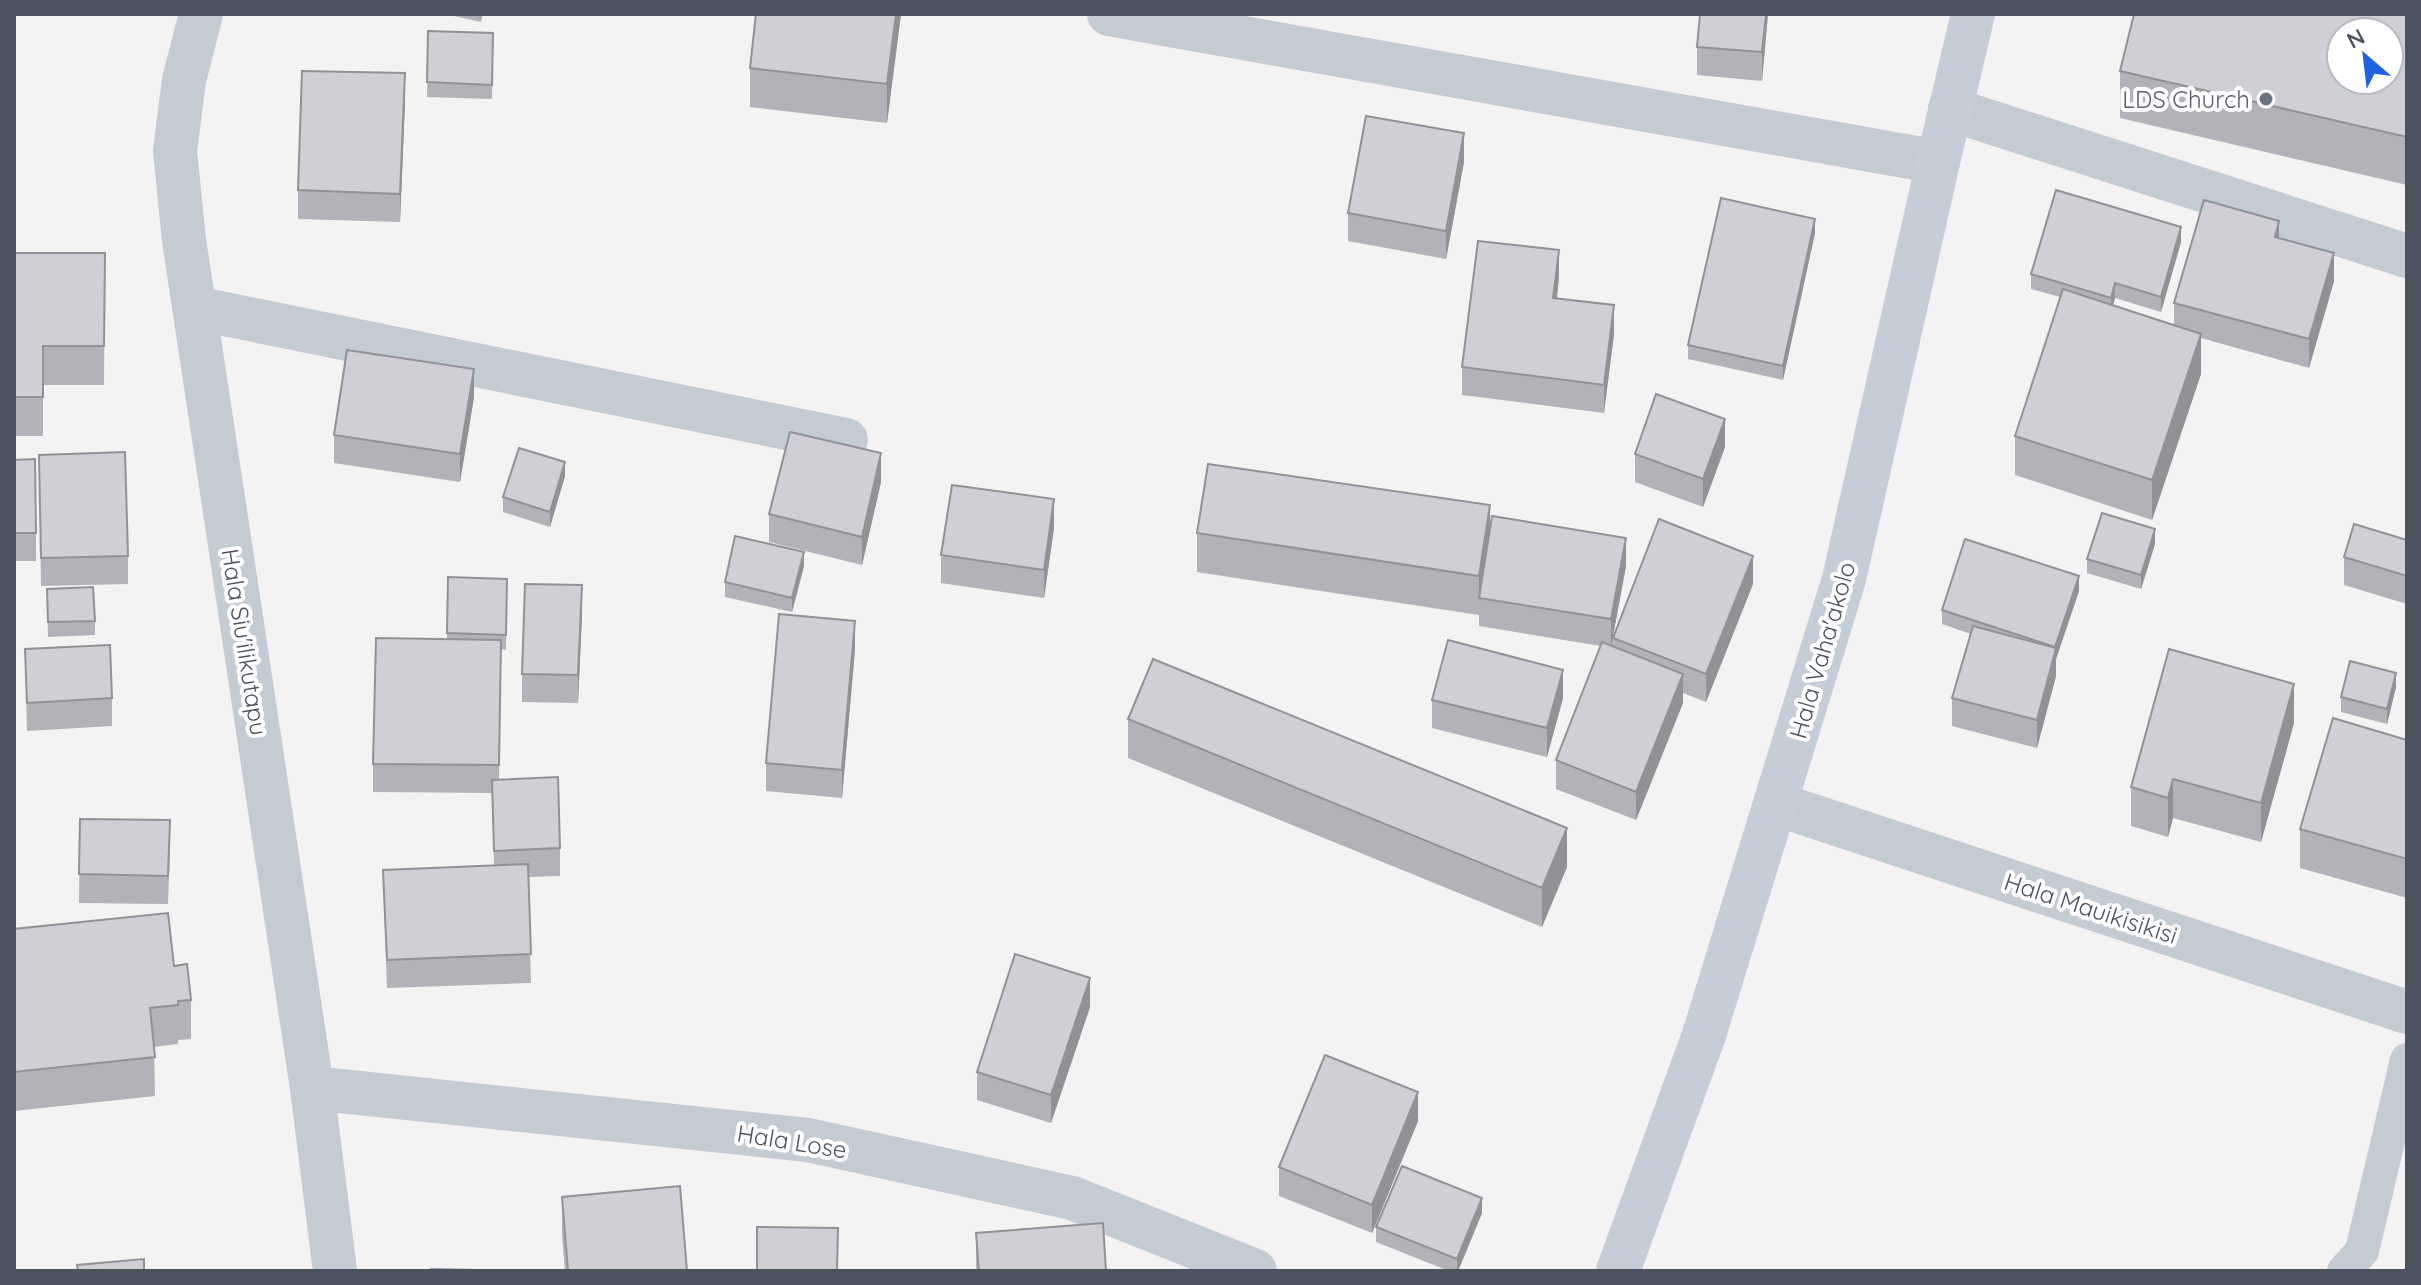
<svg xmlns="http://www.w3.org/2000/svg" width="2421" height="1285" viewBox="0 0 2421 1285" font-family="Quicksand,sans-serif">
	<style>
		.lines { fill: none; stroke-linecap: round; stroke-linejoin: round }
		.lane { stroke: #c3cbd3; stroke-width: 34 }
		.street { stroke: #c3cbd3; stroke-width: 44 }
		.secondary { stroke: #c5cdd9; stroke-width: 44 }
		.wall { fill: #b2b3b8 }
		.shaded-wall { fill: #919296 }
		.building { fill: #cfd0d6; stroke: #919296; stroke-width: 2; fill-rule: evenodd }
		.worship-dot { fill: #6b7280; stroke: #fff; stroke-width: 3 }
		.labels { text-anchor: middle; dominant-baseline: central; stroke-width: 8; stroke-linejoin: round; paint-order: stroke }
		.worship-label { font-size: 24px; fill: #5b616d; stroke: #fff; text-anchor: end }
		.street-label { font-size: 24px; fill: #4a535f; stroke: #fff }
	</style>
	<rect width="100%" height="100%" fill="#f4f2f2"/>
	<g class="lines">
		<path class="lane" d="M 2344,1271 L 2362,1251 L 2407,1060"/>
		<g class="street">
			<path d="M 201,14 L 184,80 L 175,151 L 184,240 L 312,1088 L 335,1271"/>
			<path d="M 1109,14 L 1938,162"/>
			<path d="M 1950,109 L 2407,256"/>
			<path d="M 195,308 L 846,440"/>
			<path d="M 1776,804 L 2407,1012"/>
			<path d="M 312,1088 L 808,1140 L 1072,1198 L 1255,1271"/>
		</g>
		<path class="secondary" d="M 1618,1271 L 1704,1035 L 1844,579 L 1938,162 L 1973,14"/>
	</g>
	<g class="wall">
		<path d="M 445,14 L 483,14 L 481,22 Z"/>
		<path d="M 756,14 L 901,14 L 887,123 L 750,107 L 750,68 Z"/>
		<path d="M 1768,14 L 1762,81 L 1697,75 L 1697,47 Z"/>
		<path d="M 2407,14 L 2407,185 L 2120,118 L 2120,71 Z"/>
		<path d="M 428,31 L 493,33 L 492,99 L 427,97 Z"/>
		<path d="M 405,102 L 400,222 L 298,219 L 298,190 Z"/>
		<path d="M 1464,162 L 1446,259 L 1348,241 L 1348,213 Z"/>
		<path d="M 1815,233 L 1783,380 L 1688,359 L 1688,345 Z"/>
		<path d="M 2279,238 L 2334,281 L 2309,368 L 2201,338 L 2201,374 L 2152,520 L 2015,475 L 2015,436 L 2060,297 L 2031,289 L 2031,274 L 2181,242 L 2161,312 L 2115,298 L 2113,306 L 2174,326 L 2174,303 Z"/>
		<path d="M 14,253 L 105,253 L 104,385 L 43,385 L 43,436 L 14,436 Z"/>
		<path d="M 1559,278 L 1557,299 L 1614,334 L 1604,413 L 1462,395 L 1462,367 Z"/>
		<path d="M 474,397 L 460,482 L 334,463 L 334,435 Z"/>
		<path d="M 1725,447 L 1703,507 L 1635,482 L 1635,454 Z"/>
		<path d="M 39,455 L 128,556 L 128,584 L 41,586 Z"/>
		<path d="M 14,460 L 36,533 L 36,561 L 14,561 Z"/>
		<path d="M 565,476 L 550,527 L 503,512 L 503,497 Z"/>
		<path d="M 881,482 L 862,565 L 769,542 L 769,514 Z"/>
		<path d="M 1054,528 L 1044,598 L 941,583 L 941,555 Z"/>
		<path d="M 1490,530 L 1626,566 L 1613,636 L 1753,584 L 1706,702 L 1683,693 L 1683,703 L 1636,820 L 1556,789 L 1556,760 L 1601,646 L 1479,626 L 1479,615 L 1197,572 L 1197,533 Z"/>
		<path d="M 2407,540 L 2407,604 L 2344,585 L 2344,557 Z"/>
		<path d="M 2155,544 L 2141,589 L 2087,573 L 2087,559 Z"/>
		<path d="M 804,566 L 792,612 L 725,597 L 725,582 Z"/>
		<path d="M 448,577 L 507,579 L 506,650 L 501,649 L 499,780 L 560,848 L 560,876 L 528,877 L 531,983 L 387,988 L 383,870 L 494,865 L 492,793 L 373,792 L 373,764 L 447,639 Z"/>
		<path d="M 47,589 L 95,621 L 95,635 L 48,637 Z"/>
		<path d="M 2079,591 L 2056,659 L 2056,676 L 2037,748 L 1952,726 L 1952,698 L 1971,634 L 1942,624 L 1942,610 Z"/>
		<path d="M 582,614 L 578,703 L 522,702 L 522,674 Z"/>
		<path d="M 25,649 L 112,698 L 112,726 L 27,731 Z"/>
		<path d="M 855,649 L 842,798 L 766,791 L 766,763 Z"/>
		<path d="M 2396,687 L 2387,724 L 2341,712 L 2341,697 Z"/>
		<path d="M 1563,698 L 1547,757 L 1432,728 L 1432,700 Z"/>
		<path d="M 1128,719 L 1567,867 L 1542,927 L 1128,758 Z"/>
		<path d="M 2294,723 L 2261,842 L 2173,818 L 2168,837 L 2131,826 L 2131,787 Z"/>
		<path d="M 2407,740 L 2407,898 L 2300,868 L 2300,829 Z"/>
		<path d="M 80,819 L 170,849 L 168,904 L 79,903 Z"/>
		<path d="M 14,929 L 174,966 L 191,1000 L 191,1039 L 178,1040 L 178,1044 L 154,1047 L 155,1096 L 14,1111 Z"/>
		<path d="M 1090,1007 L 1051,1123 L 977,1100 L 977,1072 Z"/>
		<path d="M 1418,1121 L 1372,1233 L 1279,1196 L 1279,1167 Z"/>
		<path d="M 562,1197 L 687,1271 L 565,1271 L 562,1236 Z"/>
		<path d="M 1482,1213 L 1458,1271 L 1449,1271 L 1376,1242 L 1376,1227 Z"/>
		<path d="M 976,1233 L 1106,1271 L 976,1271 Z"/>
	</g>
	<g class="shaded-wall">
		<path d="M 896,14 L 901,14 L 887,123 L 887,84 Z"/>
		<path d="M 1766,14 L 1768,14 L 1762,81 L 1762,52 Z"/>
		<path d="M 405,73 L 405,102 L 400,222 L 400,194 Z"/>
		<path d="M 1464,133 L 1464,162 L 1446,259 L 1446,231 Z"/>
		<path d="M 1815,219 L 1815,233 L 1783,380 L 1783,366 Z"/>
		<path d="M 2279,221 L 2279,249 L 2275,237 Z"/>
		<path d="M 2181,227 L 2181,242 L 2161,312 L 2161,297 Z"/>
		<path d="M 1559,250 L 1559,278 L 1553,326 L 1553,298 Z"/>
		<path d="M 2334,253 L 2334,281 L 2309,368 L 2309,339 Z"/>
		<path d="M 2115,283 L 2115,298 L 2111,312 L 2111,298 Z"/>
		<path d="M 1614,305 L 1614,334 L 1604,413 L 1604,385 Z"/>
		<path d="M 2201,334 L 2201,374 L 2152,520 L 2152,480 Z"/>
		<path d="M 474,369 L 474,397 L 460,482 L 460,454 Z"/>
		<path d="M 1725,419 L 1725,447 L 1703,507 L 1703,479 Z"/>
		<path d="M 881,453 L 881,482 L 862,565 L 862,537 Z"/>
		<path d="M 565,462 L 565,476 L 550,527 L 550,512 Z"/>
		<path d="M 1054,499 L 1054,528 L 1044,598 L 1044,570 Z"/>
		<path d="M 1490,505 L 1490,544 L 1479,598 L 1479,576 Z"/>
		<path d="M 2155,529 L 2155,544 L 2141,589 L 2141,575 Z"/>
		<path d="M 1626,538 L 1626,566 L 1611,647 L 1611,619 Z"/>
		<path d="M 804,552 L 804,566 L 792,612 L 792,598 Z"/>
		<path d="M 1753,556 L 1753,584 L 1706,702 L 1706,674 Z"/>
		<path d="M 2079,576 L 2079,591 L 2056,659 L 2056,676 L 2037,748 L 2037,720 L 2055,647 Z"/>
		<path d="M 582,585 L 582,614 L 578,703 L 578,675 Z"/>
		<path d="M 855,621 L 855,649 L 842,798 L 842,770 Z"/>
		<path d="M 1563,670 L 1563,698 L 1547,757 L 1547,728 Z"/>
		<path d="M 2396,673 L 2396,687 L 2387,724 L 2387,709 Z"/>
		<path d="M 1683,674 L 1683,703 L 1636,820 L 1636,792 Z"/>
		<path d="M 2294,684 L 2294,723 L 2261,842 L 2261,803 Z"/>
		<path d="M 2173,779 L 2173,818 L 2168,837 L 2168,798 Z"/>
		<path d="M 1567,828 L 1567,867 L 1542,927 L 1542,888 Z"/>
		<path d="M 1090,978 L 1090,1007 L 1051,1123 L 1051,1095 Z"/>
		<path d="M 1418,1092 L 1418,1121 L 1372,1233 L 1372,1205 Z"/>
		<path d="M 1482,1198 L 1482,1213 L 1458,1271 L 1457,1271 L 1457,1259 Z"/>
	</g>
	<g class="building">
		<path d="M 756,14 L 896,14 L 887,84 L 750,68 Z"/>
		<path d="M 1700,14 L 1766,14 L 1762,52 L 1697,47 Z"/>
		<path d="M 2134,14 L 2407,14 L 2407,137 L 2120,71 ZM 2341,32 L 2389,32 L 2389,80 L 2341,80 Z"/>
		<path d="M 428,31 L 493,33 L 492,85 L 427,82 Z"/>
		<path d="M 302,71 L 405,73 L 400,194 L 298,190 Z"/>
		<path d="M 1366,116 L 1464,133 L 1446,231 L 1348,213 Z"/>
		<path d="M 2056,190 L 2181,227 L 2161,297 L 2115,283 L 2111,298 L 2031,274 Z"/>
		<path d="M 1721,198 L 1815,219 L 1783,366 L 1688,345 Z"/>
		<path d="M 2204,200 L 2279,221 L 2275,237 L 2334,253 L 2309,339 L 2174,303 Z"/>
		<path d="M 1478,241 L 1559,250 L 1553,298 L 1614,305 L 1604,385 L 1462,367 Z"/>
		<path d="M 14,253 L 105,253 L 104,346 L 43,346 L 43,397 L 14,397 Z"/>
		<path d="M 2063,289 L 2201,334 L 2152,480 L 2015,436 Z"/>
		<path d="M 347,350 L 474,369 L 460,454 L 334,435 Z"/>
		<path d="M 1656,394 L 1725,419 L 1703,479 L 1635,454 Z"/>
		<path d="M 790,432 L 881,453 L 862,537 L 769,514 Z"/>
		<path d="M 519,448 L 565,462 L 550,512 L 503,497 Z"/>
		<path d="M 125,452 L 128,556 L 41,558 L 39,455 Z"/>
		<path d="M 35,459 L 36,533 L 14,533 L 14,460 Z"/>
		<path d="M 1208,464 L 1490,505 L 1479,576 L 1197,533 Z"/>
		<path d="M 952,485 L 1054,499 L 1044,570 L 941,555 Z"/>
		<path d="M 2102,513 L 2155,529 L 2141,575 L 2087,559 Z"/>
		<path d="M 1492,516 L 1626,538 L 1611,619 L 1479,598 Z"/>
		<path d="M 1659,519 L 1753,556 L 1706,674 L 1613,638 Z"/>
		<path d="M 2354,524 L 2407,540 L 2407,576 L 2344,557 Z"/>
		<path d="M 735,536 L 804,552 L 792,598 L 725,582 Z"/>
		<path d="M 1965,539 L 2079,576 L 2055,647 L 1942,610 Z"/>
		<path d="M 448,577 L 507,579 L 506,635 L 447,633 Z"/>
		<path d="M 525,584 L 582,585 L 578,675 L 522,674 Z"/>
		<path d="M 93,587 L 95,621 L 48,622 L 47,589 Z"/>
		<path d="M 779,614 L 855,621 L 842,770 L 766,763 Z"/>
		<path d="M 1973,626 L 2056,648 L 2037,720 L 1952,698 Z"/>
		<path d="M 376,638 L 501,640 L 499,765 L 373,764 Z"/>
		<path d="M 1448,640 L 1563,670 L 1547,728 L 1432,700 Z"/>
		<path d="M 1602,642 L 1683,674 L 1636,792 L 1556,760 Z"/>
		<path d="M 110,645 L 112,698 L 27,703 L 25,649 Z"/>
		<path d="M 2169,649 L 2294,684 L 2261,803 L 2173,779 L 2168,798 L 2131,787 Z"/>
		<path d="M 1153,659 L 1567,828 L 1542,888 L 1128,719 Z"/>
		<path d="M 2350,661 L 2396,673 L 2387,709 L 2341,697 Z"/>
		<path d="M 2333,718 L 2407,740 L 2407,859 L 2300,829 Z"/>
		<path d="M 558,777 L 560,848 L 494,851 L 492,780 Z"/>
		<path d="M 80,819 L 170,820 L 168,876 L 79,874 Z"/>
		<path d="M 528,864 L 531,954 L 387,960 L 383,870 Z"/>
		<path d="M 168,913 L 174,966 L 187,964 L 191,1000 L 178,1001 L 178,1005 L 150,1008 L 155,1057 L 14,1072 L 14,929 Z"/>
		<path d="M 1015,954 L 1090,978 L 1051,1095 L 977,1072 Z"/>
		<path d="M 1325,1055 L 1418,1092 L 1372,1205 L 1279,1167 Z"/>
		<path d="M 1402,1166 L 1482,1198 L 1457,1259 L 1376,1227 Z"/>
		<path d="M 680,1186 L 687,1271 L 568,1271 L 562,1197 Z"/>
		<path d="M 1103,1223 L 1106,1271 L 979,1271 L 976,1233 Z"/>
		<path d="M 757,1227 L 838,1228 L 837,1271 L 757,1271 Z"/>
		<path d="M 144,1259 L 144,1271 L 78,1271 L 77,1265 Z"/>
		<path d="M 431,1269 L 475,1270 L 475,1271 L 431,1271 Z"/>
	</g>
	<circle class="worship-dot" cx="2266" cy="99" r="8"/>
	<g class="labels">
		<g class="worship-label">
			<text x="2250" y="99">LDS Church</text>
		</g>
		<g class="street-label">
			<text transform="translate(245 642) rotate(81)">Hala Siu'ilikutapu</text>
			<text transform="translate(1822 650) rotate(-74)">Hala Vaha'akolo</text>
			<text transform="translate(2091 908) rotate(18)">Hala Mauikisikisi</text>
			<text transform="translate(792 1141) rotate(9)">Hala Lose</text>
		</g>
	</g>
	<rect width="2421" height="1285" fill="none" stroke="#4a535f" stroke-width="32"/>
	<g transform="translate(2365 56) rotate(332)"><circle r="38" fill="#ffffff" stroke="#b7babf" stroke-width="2"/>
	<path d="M0-6L14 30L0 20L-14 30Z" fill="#1d62e2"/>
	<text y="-12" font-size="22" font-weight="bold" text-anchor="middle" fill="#4a535f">N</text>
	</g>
</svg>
